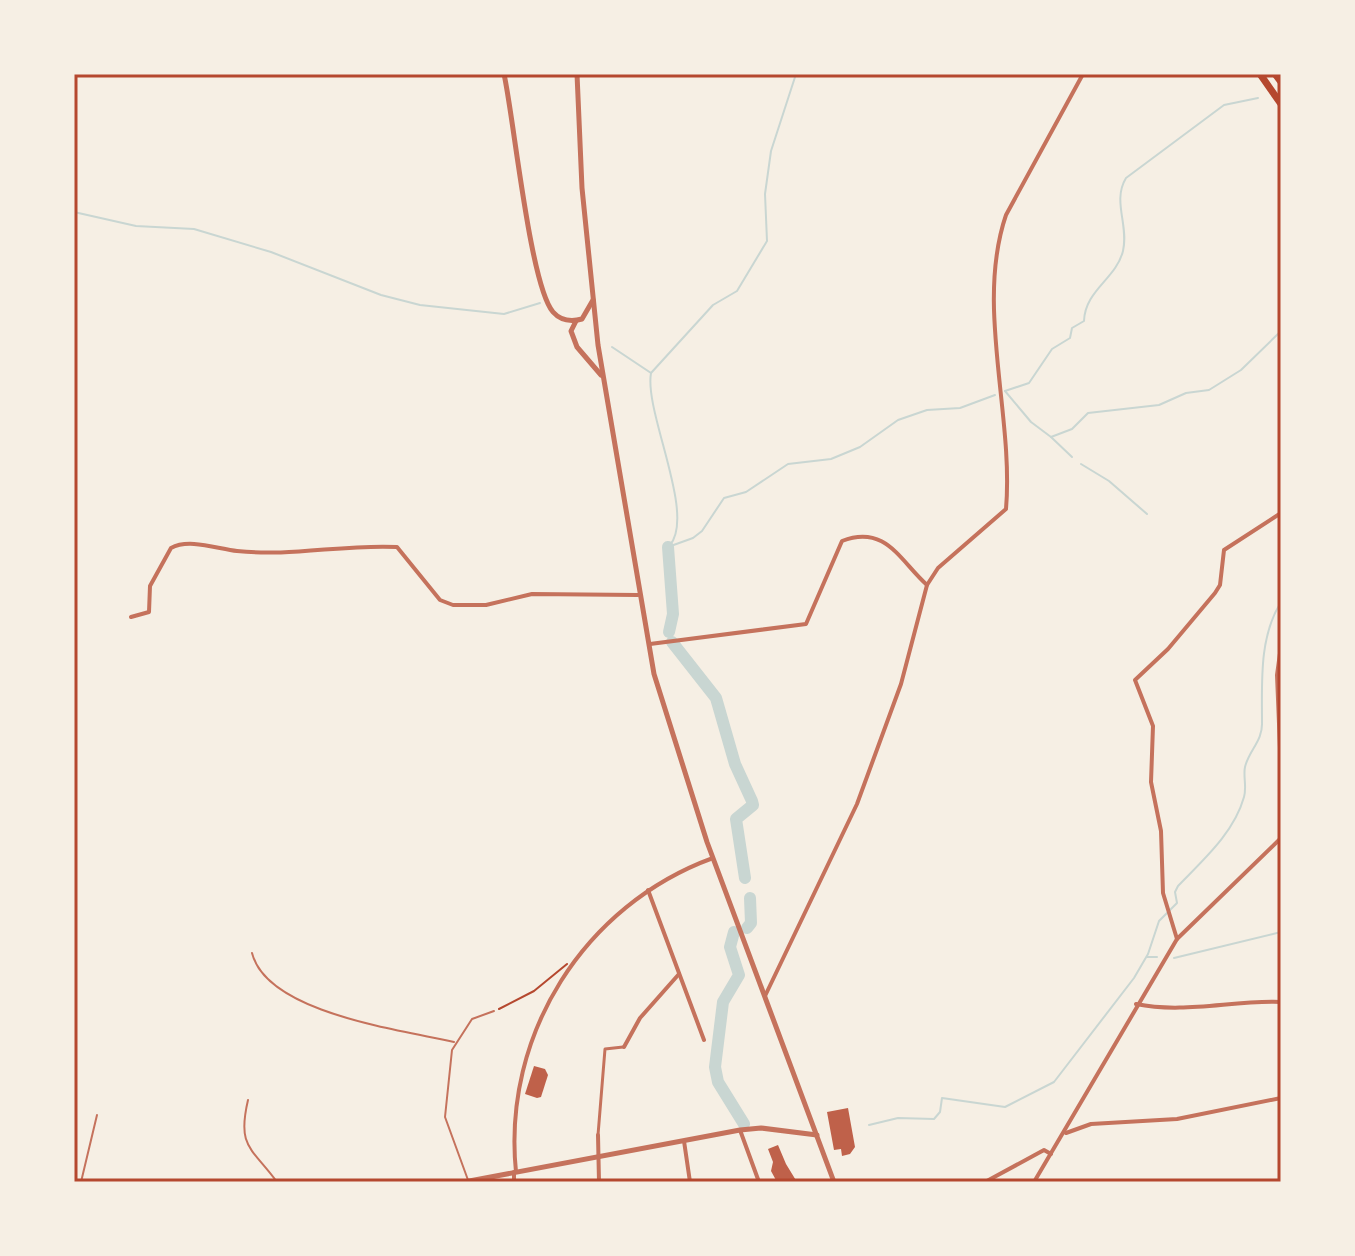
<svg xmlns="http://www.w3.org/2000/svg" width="1355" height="1256" viewBox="0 0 1355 1256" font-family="Ubuntu,sans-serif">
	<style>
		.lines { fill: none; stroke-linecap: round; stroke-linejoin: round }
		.stream { stroke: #c9d6d2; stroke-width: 2 }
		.river { stroke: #c9d6d2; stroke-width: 12 }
		.building { fill: #bf614a }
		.path { stroke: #b5482f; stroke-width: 2 }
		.service { stroke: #c5725c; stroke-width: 2 }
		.pedestrian { stroke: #c5725c; stroke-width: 3 }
		.minor { stroke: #c5725c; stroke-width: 4 }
		.tertiary { stroke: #c5725c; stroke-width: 5 }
		.motorway { stroke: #b5482f; stroke-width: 7 }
		.neatline { fill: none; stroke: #b5482f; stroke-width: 3 }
	</style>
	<rect width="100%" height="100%" fill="#f6efe4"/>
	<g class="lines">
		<g class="stream">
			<path d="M 74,212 L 136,226 L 194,229 L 271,252 L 381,295 L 420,305 L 504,314 L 540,303"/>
			<path d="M 612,347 L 651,373 C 644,412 696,514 670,545"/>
			<path d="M 651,373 L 713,305 L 737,291 L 767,241 L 765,194 L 771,151 L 796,74"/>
			<path d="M 1005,391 L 1029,383 L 1052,349 L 1070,338 L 1072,328 L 1084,321 C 1085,290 1116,279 1123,251 C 1129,225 1112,201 1126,178 L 1224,105 L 1258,98"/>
			<path d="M 1005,391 L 1031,422 L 1051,437 L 1072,429 L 1088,413 L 1159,405 L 1186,393 L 1209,390 L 1241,370 L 1281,331"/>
			<path d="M 1051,437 L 1072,457"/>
			<path d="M 1081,464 L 1109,481 L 1147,514"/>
			<path d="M 668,547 L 693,538 L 702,531 L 724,498 L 746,492 L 788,464 L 831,459 L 860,447 L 898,420 L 927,410 L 960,408 L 995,395"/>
			<path d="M 1147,957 L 1157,957"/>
			<path d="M 1174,958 L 1281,932"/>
			<path d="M 869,1125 L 898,1118 L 934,1119 L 940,1112 L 942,1098 L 1005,1107 L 1054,1082 L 1134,978 L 1148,954 L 1159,921 L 1177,903 L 1175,892 L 1178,886 C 1203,860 1234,833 1244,797 C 1247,787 1243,776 1245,767 C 1249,750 1263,741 1262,722 C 1262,682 1259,637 1281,602"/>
		</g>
		<g class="river">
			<path d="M 668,547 L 673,614 L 669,632"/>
			<path d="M 672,642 L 716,698 L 735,764 L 752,801 L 753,805 L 736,819 L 745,878"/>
			<path d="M 747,928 L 751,923 L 750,898"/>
			<path d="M 734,932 L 730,947 L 739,975 L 723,1002 L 715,1067 L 718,1082 L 744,1124"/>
		</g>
	</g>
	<g class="building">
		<path d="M 534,1066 L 545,1069 L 548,1075 L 541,1097 L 537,1098 L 525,1094 Z"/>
		<path d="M 848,1108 L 855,1147 L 850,1154 L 842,1156 L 841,1149 L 834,1150 L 827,1112 Z"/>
		<path d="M 778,1145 L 786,1164 L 797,1182 L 777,1182 L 771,1171 L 773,1162 L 768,1149 Z"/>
	</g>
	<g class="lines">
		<path class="path" d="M 499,1009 L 534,991 L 567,964"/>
		<g class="service">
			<path d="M 252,953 C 267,1013 401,1030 454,1042"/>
			<path d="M 248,1100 C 237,1147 251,1147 277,1182"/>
			<path d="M 468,1180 L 445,1117 L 452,1050 L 472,1019 L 494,1011"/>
			<path d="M 81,1182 L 97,1115"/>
		</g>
		<path class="pedestrian" d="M 598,1135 L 605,1049 L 623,1047"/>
		<g class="minor">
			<path d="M 131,617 L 149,612 L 150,586 L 171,548 C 189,538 218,549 237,551 C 291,557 344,544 397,547 L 440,600 L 453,605 L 486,605 L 532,594 L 638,595"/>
			<path d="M 650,644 L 806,624 L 842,541 C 886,524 900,561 927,585"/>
			<path d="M 1281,646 L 1277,675 L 1281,772"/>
			<path d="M 648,890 L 704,1040"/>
			<path d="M 1177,939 L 1163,893 L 1161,831 L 1151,782 L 1153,726 L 1135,680 L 1168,649 L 1215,593 L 1220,585 L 1224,550 L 1281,513"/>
			<path d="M 765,996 L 857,804 L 901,684 L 927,585 L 938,568 L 1006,509 C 1014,415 975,306 1006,215 L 1083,74"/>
			<path d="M 1136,1004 C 1184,1014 1233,1000 1281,1002"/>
			<path d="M 624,1047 L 640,1018 L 679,974"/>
			<path d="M 740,1130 L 759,1182"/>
			<path d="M 1066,1133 L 1091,1124 L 1177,1119 L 1281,1098"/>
			<path d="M 598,1135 L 599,1182"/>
			<path d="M 684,1141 L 690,1182"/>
			<path d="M 514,1172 L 514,1182"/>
			<path d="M 516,1172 C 502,1035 584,905 713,858"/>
			<path d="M 985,1182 L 1044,1150 L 1051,1154"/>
			<path d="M 1034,1182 L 1177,939 L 1281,838"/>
		</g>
		<g class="tertiary">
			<path d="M 504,74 C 514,119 530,285 553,312 C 561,321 571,322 582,319 L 593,300"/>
			<path d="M 577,74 L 582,188 L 598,345 L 654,674 L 707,842 L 834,1182"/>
			<path d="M 576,321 L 571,331 L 577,347 L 601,375"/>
			<path d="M 464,1182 L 740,1130 L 761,1128 L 817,1135"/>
		</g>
		<g class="motorway">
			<path d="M 1260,74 L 1281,104"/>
			<path d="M 1275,74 L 1281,82"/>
		</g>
	</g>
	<rect width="1355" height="1256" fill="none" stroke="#f6efe4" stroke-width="152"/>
	<rect x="76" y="76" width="1203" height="1104" class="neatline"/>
</svg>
